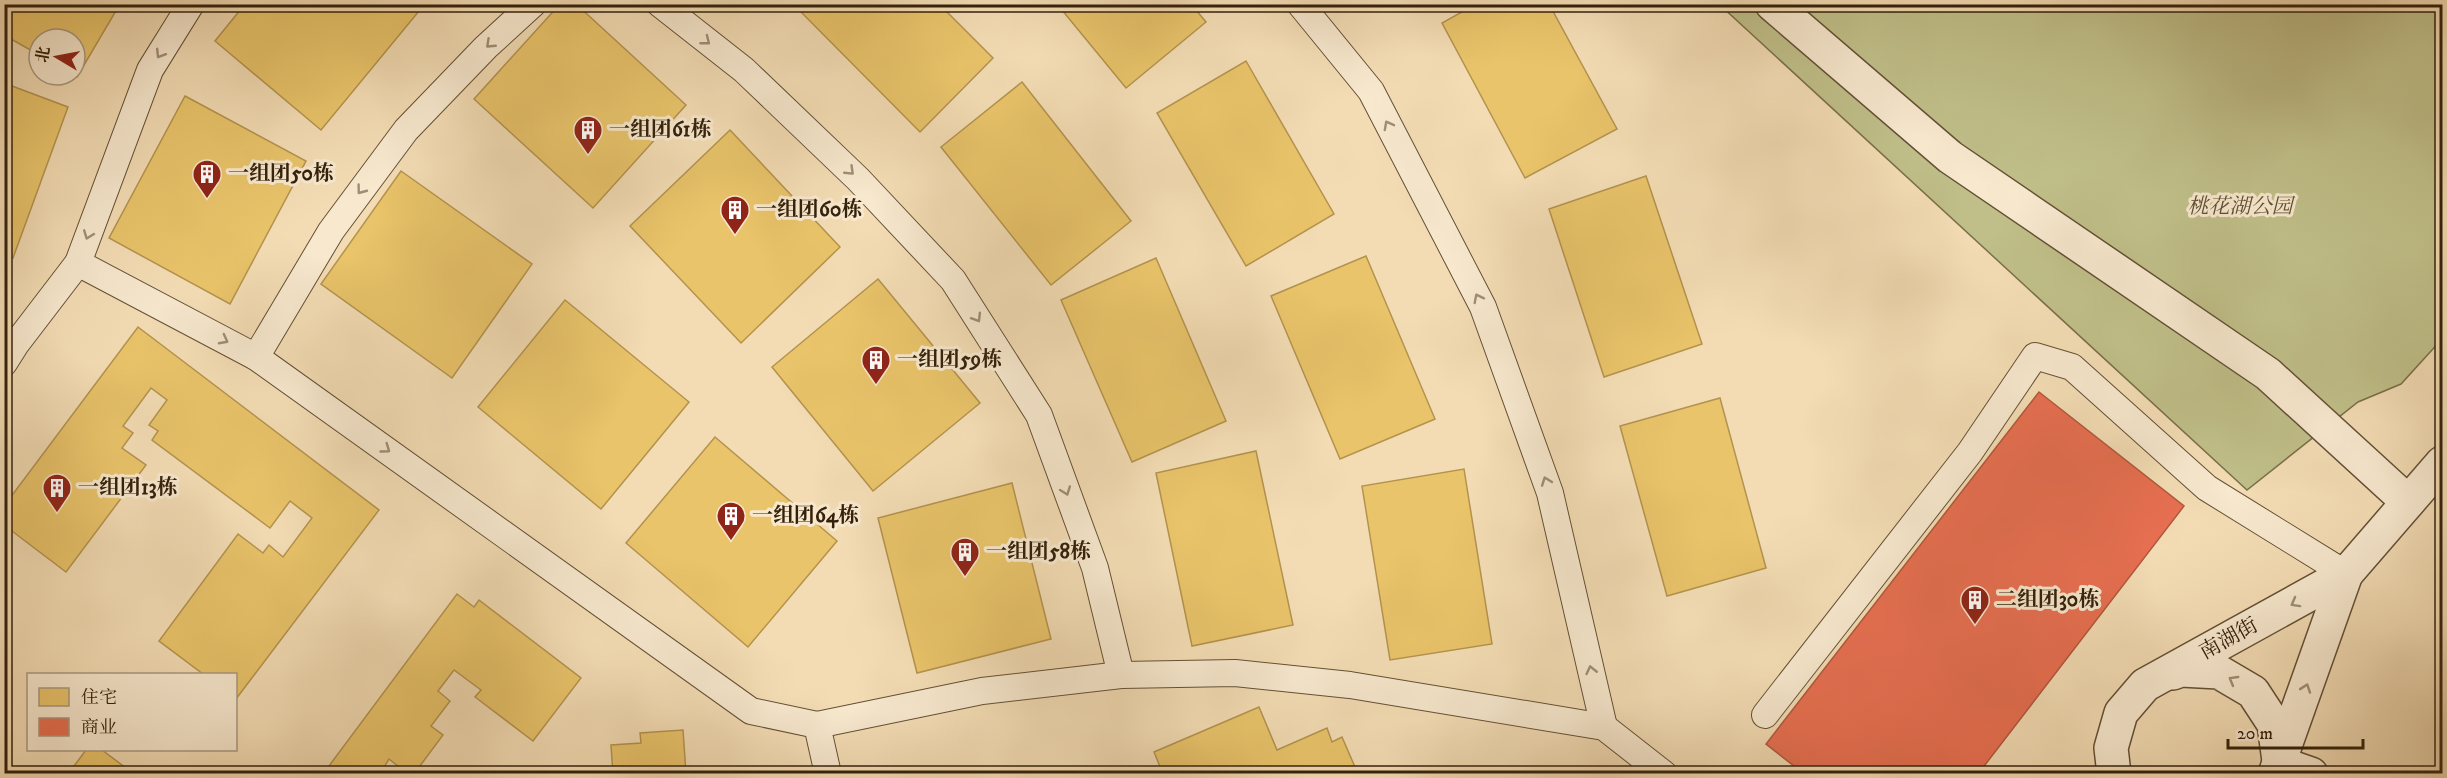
<svg xmlns="http://www.w3.org/2000/svg" width="2447" height="778" viewBox="0 0 2447 778" font-family="'IM FELL DW Pica','Noto Serif SC',serif">
	<style>
		.green { fill: #c0bf89; stroke: #7a704a; stroke-width: 1.5 }
		.homes { fill: #e9c46a; stroke: #b3934e; stroke-width: 1.5 }
		.shops { fill: #e76f51; stroke: #b1583c; stroke-width: 1.5 }
		.lines { fill: none; stroke-linecap: round; stroke-linejoin: round }
		.lane-casing { stroke: #645035; stroke-width: 28 }
		.street-casing { stroke: #645035; stroke-width: 36 }
		.lane { stroke: #f7e8ce; stroke-width: 26 }
		.street { stroke: #f7e8ce; stroke-width: 33 }
		.oneway { stroke: #9f8e76 }
		.labels { text-anchor: middle; dominant-baseline: central; stroke-width: 6; stroke-linejoin: round; paint-order: stroke }
		.poi-label { font-size: 21px; font-weight: bold; fill: #34210b; stroke: #f7e8ce; text-anchor: start }
		.park-label { font-size: 21px; font-style: italic; fill: #5e5031; stroke: #f7e8ce }
		.street-label { font-size: 21px; fill: #34210b; stroke: #f7e8ce }
	</style>
	<rect width="100%" height="100%" fill="#f3dcb4"/>
	<filter id="stains"><feTurbulence type="fractalNoise" baseFrequency=".00333" numOctaves="4"/><feColorMatrix values="0 0 0 0 .2 0 0 0 0 .09 0 0 0 0 .02 0 0 0 .5 -.17"/></filter>
	<radialGradient id="worn" r=".72"><stop offset=".6" stop-color="#630" stop-opacity="0"/><stop offset="1" stop-color="#630" stop-opacity=".3"/></radialGradient>
	<path class="green" d="M 1720,5 L 2442,5 L 2442,339 L 2401,384 L 2358,402 L 2247,490 Z"/>
	<g class="homes">
		<path d="M 4,4 L 120,4 L 77,77 L 73,75 L 75,75 L 75,39 L 39,39 L 39,55 L 4,35 Z"/>
		<path d="M 245,4 L 424,4 L 424,5 L 321,130 L 215,41 Z"/>
		<path d="M 560,4 L 576,4 L 686,105 L 593,208 L 474,99 Z"/>
		<path d="M 798,4 L 939,4 L 993,58 L 920,132 L 796,7 Z"/>
		<path d="M 1057,4 L 1191,4 L 1206,22 L 1126,88 Z"/>
		<path d="M 1476,4 L 1549,4 L 1617,129 L 1525,178 L 1442,23 Z"/>
		<path d="M 1246,61 L 1334,214 L 1246,266 L 1157,113 Z"/>
		<path d="M 1022,82 L 1131,221 L 1051,285 L 941,147 Z"/>
		<path d="M 4,83 L 68,107 L 13,258 L 4,255 Z"/>
		<path d="M 185,96 L 306,161 L 230,304 L 109,238 Z"/>
		<path d="M 730,130 L 840,247 L 741,343 L 630,226 Z"/>
		<path d="M 401,171 L 532,264 L 452,378 L 321,284 Z"/>
		<path d="M 1646,176 L 1702,344 L 1604,377 L 1549,209 Z"/>
		<path d="M 1366,256 L 1435,419 L 1340,459 L 1271,296 Z"/>
		<path d="M 1156,258 L 1226,421 L 1132,462 L 1061,300 Z"/>
		<path d="M 878,279 L 980,403 L 873,491 L 772,367 Z"/>
		<path d="M 565,300 L 689,402 L 601,509 L 478,407 Z"/>
		<path d="M 138,327 L 379,510 L 236,699 L 236,674 L 203,674 L 159,641 L 238,534 L 263,553 L 269,545 L 283,557 L 312,518 L 290,501 L 270,528 L 152,440 L 158,431 L 149,425 L 167,400 L 151,388 L 123,426 L 133,433 L 122,448 L 146,465 L 66,572 L 4,525 L 4,506 Z"/>
		<path d="M 1720,398 L 1766,568 L 1667,596 L 1620,426 Z"/>
		<path d="M 715,437 L 837,541 L 748,647 L 626,543 Z"/>
		<path d="M 1256,451 L 1293,625 L 1192,646 L 1156,473 Z"/>
		<path d="M 1464,469 L 1492,644 L 1390,660 L 1362,486 Z"/>
		<path d="M 1012,483 L 1051,639 L 917,673 L 878,518 Z"/>
		<path d="M 457,594 L 474,607 L 479,600 L 581,678 L 533,741 L 475,697 L 481,690 L 454,670 L 438,691 L 450,701 L 431,726 L 443,735 L 414,774 L 408,774 L 389,759 L 380,774 L 323,774 Z"/>
		<path d="M 1259,707 L 1277,750 L 1327,728 L 1332,742 L 1342,737 L 1358,774 L 1163,774 L 1154,752 Z"/>
		<path d="M 683,730 L 686,774 L 613,774 L 611,745 L 641,743 L 640,733 Z"/>
		<path d="M 86,750 L 102,750 L 134,774 L 68,774 Z"/>
	</g>
	<path class="shops" d="M 2039,392 L 2184,506 L 1978,774 L 1804,774 L 1766,744 Z"/>
	<g class="lines">
		<g class="lane-casing">
			<g id="lane">
				<path d="M 191,4 L 150,70 L 78,263 L 256,357 L 751,711 L 817,725"/>
				<path d="M 660,4 L 744,70 L 858,179 L 953,280 L 1039,415 L 1095,568 L 1121,675"/>
				<path d="M 1300,4 L 1371,91 L 1483,307 L 1550,493 L 1604,727"/>
				<path d="M 256,357 L 331,231 L 406,130 L 486,47 L 533,4"/>
				<path d="M 4,363 L 16,344 L 78,263"/>
				<path d="M 1765,715 L 1970,452 L 2035,356 L 2072,367 L 2207,488 L 2346,574"/>
				<path d="M 828,774 L 817,725 L 982,691 L 1121,675 L 1235,673 L 1350,685 L 1604,727 L 1664,774"/>
			</g>
		</g>
		<g class="street-casing">
			<g id="street">
				<path d="M 1772,4 L 1950,157 L 2268,374 L 2408,502"/>
				<path d="M 2173,673 L 2181,670 L 2219,672 L 2253,692 L 2274,724 L 2279,761"/>
				<path d="M 2279,763 L 2311,774"/>
				<path d="M 2114,774 L 2111,748 L 2121,713 L 2145,685 L 2346,574 L 2442,463"/>
				<path d="M 2275,774 L 2346,574"/>
			</g>
		</g>
		<use href="#lane" class="lane"/>
		<use href="#street" class="street"/>
	</g>
	<defs><path id="oneway-chevron" d="M-2-3.5L2.5 0L-2 3.5" fill="none" stroke-width="1.6" stroke-linecap="round" stroke-linejoin="round" transform="scale(1.5)"/></defs>
	<g class="oneway">
		<use href="#oneway-chevron" transform="translate(706 41) rotate(38)"/>
		<use href="#oneway-chevron" transform="translate(490 44) rotate(137)"/>
		<use href="#oneway-chevron" transform="translate(160 54) rotate(122)"/>
		<use href="#oneway-chevron" transform="translate(1388 125) rotate(-118)"/>
		<use href="#oneway-chevron" transform="translate(850 171) rotate(44)"/>
		<use href="#oneway-chevron" transform="translate(361 190) rotate(127)"/>
		<use href="#oneway-chevron" transform="translate(88 235) rotate(111)"/>
		<use href="#oneway-chevron" transform="translate(1478 298) rotate(-117)"/>
		<use href="#oneway-chevron" transform="translate(977 318) rotate(58)"/>
		<use href="#oneway-chevron" transform="translate(224 340) rotate(28)"/>
		<use href="#oneway-chevron" transform="translate(386 449) rotate(36)"/>
		<use href="#oneway-chevron" transform="translate(1546 481) rotate(-110)"/>
		<use href="#oneway-chevron" transform="translate(1066 491) rotate(70)"/>
		<use href="#oneway-chevron" transform="translate(2295 603) rotate(151)"/>
		<use href="#oneway-chevron" transform="translate(1591 670) rotate(-103)"/>
		<use href="#oneway-chevron" transform="translate(2233 680) rotate(-150)"/>
		<use href="#oneway-chevron" transform="translate(2306 688) rotate(-71)"/>
	</g>
	<defs>
		<g id="building-pin" transform="scale(1.5)"><path d="M0 17L-7.5 6A9.5 9.5 0 1 1 7.5 6Z" fill="#8f2418" stroke="#f7e8ce"/><path d="M-4-6H4V6H1V3H-1V6H-4ZM-2.5-4.3h1.7v1.8h-1.7ZM.8-4.3h1.7v1.8H.8ZM-2.5-1h1.7V.8h-1.7ZM.8-1h1.7V.8H.8Z" fill="#fff"/></g>
	</defs>
	<g fill-rule="evenodd">
		<use href="#building-pin" x="588" y="130"/>
		<use href="#building-pin" x="207" y="174"/>
		<use href="#building-pin" x="735" y="210"/>
		<use href="#building-pin" x="876" y="360"/>
		<use href="#building-pin" x="57" y="488"/>
		<use href="#building-pin" x="731" y="516"/>
		<use href="#building-pin" x="965" y="552"/>
		<use href="#building-pin" x="1975" y="600"/>
	</g>
	<g class="labels">
		<g class="poi-label">
			<text x="609" y="130">一组团61栋</text>
			<text x="228" y="174">一组团50栋</text>
			<text x="756" y="210">一组团60栋</text>
			<text x="897" y="360">一组团59栋</text>
			<text x="78" y="488">一组团13栋</text>
			<text x="752" y="516">一组团64栋</text>
			<text x="986" y="552">一组团58栋</text>
			<text x="1996" y="600">二组团30栋</text>
		</g>
		<g class="park-label">
			<text x="2240" y="207">桃花湖公园</text>
		</g>
		<g class="street-label">
			<text transform="translate(2229 639) rotate(-29)">南湖街</text>
		</g>
	</g>
	<rect width="2447" height="778" fill="none" stroke="#f3dcb4" stroke-width="24"/>
	<rect x="6" y="6" width="2435" height="766" fill="none" stroke="#34210b" stroke-width="3"/>
	<rect x="12" y="12" width="2423" height="754" fill="none" stroke="#34210b" stroke-width="1.5"/>
	<rect x="27" y="673" width="210" height="78" fill="#f7e8ce" stroke="#a99880" stroke-width="1.5"/>
	<rect x="39" y="688" width="30" height="18" fill="#e9c46a" stroke="#a99880" stroke-width="1.5"/>
	<text x="81" y="703" font-size="18" fill="#34210b">住宅</text>
	<rect x="39" y="718" width="30" height="18" fill="#e76f51" stroke="#a99880" stroke-width="1.5"/>
	<text x="81" y="733" font-size="18" fill="#34210b">商业</text>
	<g transform="translate(57 57) rotate(280)"><circle r="28" fill="#f7e8ce" stroke="#a99880" stroke-width="1.5"/>
	<path d="M0-4.5L10 22L0 15L-10 22Z" fill="#8f2418"/>
	<text y="-9" font-size="16" font-weight="bold" text-anchor="middle" fill="#34210b">北</text>
	</g>
	<path d="M2228 739v9h135v-9" fill="none" stroke="#34210b" stroke-width="3"/>
	<text x="2237" y="739" font-size="18" fill="#34210b" stroke="#f7e8ce" stroke-width="4.5" paint-order="stroke">20 m</text>
	<rect width="100%" height="100%" filter="url(#stains)"/>
	<rect width="100%" height="100%" fill="url(#worn)"/>
</svg>
